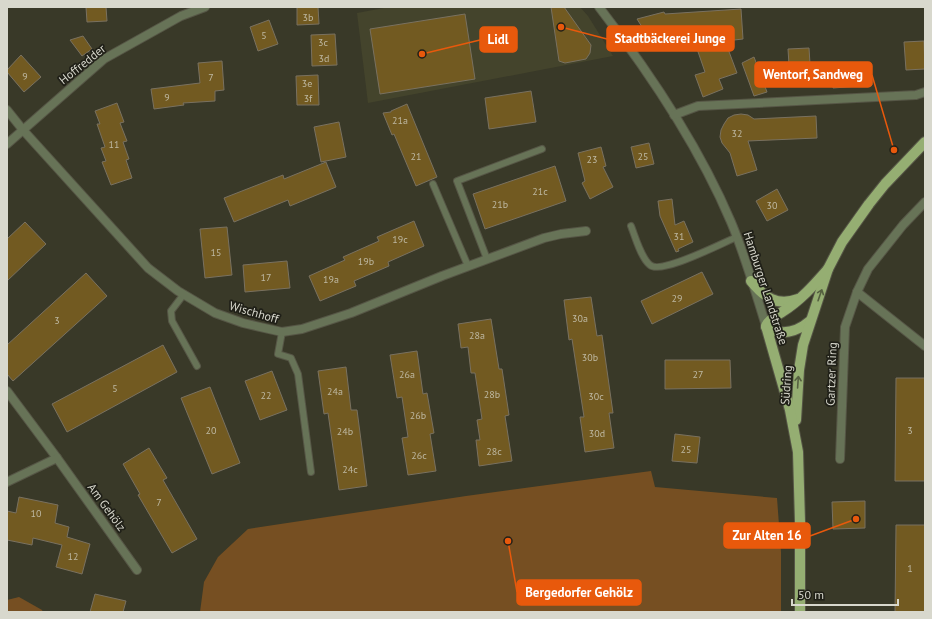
<svg xmlns="http://www.w3.org/2000/svg" width="932" height="619" viewBox="0 0 932 619" font-family="'PT Sans',sans-serif">
	<style>
		.built { fill: #44442c }
		.green { fill: #764f22 }
		.building { fill: #725a21; stroke: #797160 }
		.lines { fill: none; stroke-linecap: round; stroke-linejoin: round }
		.service-casing { stroke: #565646; stroke-width: 8 }
		.minor-casing { stroke: #565646; stroke-width: 10 }
		.primary-casing { stroke: #565646; stroke-width: 12 }
		.service { stroke: #677357; stroke-width: 6 }
		.minor { stroke: #677357; stroke-width: 8 }
		.primary { stroke: #95ae72; stroke-width: 10 }
		.oneway { stroke: #556040 }
		.labels { text-anchor: middle; dominant-baseline: central; stroke-width: 3.5; stroke-linejoin: round; paint-order: stroke }
		.number-label { font-size: 10px; fill: #beb8a2 }
		.street-label { font-size: 12px; fill: #d8d8cd; stroke: #202018 }
		.leader { fill: none; stroke: #e8590c; stroke-width: 1.5 }
		.callout-dot { fill: #e8590c; stroke: #202018; stroke-width: 1.5 }
		.callout { fill: #e8590c; stroke: #e8590c; stroke-width: 1.5 }
		.callout-label { font-size: 13px; text-anchor: middle; font-weight: bold; fill: #fff }
	</style>
	<rect width="100%" height="100%" fill="#393928"/>
	<path class="built" d="M 389,7 L 580,7 L 588,16 L 613,56 L 368,103 L 357,13 Z"/>
	<g class="green">
		<path d="M 651,471 L 655,487 L 777,498 L 781,552 L 781,612 L 200,612 L 204,582 L 218,557 L 248,529 L 466,496 Z"/>
		<path d="M 19,597 L 42,610 L 43,612 L 7,612 L 7,600 Z"/>
	</g>
	<g class="building">
		<path d="M 86,7 L 106,7 L 107,21 L 87,22 Z"/>
		<path d="M 297,7 L 318,7 L 319,24 L 297,25 Z"/>
		<path d="M 551,7 L 564,7 L 591,45 L 590,53 L 586,59 L 565,63 L 559,61 Z"/>
		<path d="M 741,9 L 743,39 L 725,41 L 737,73 L 719,79 L 723,89 L 703,97 L 695,75 L 705,72 L 695,43 L 677,44 L 676,30 L 649,38 L 637,19 L 664,12 L 665,14 Z"/>
		<path d="M 465,14 L 475,79 L 380,94 L 370,29 Z"/>
		<path d="M 269,20 L 278,44 L 258,51 L 250,27 Z"/>
		<path d="M 335,34 L 337,65 L 312,66 L 311,35 Z"/>
		<path d="M 83,36 L 92,49 L 82,56 L 70,40 Z"/>
		<path d="M 924,41 L 925,69 L 906,70 L 904,42 Z"/>
		<path d="M 809,48 L 810,64 L 789,65 L 788,49 Z"/>
		<path d="M 21,55 L 41,77 L 24,92 L 7,72 L 7,70 Z"/>
		<path d="M 754,57 L 767,92 L 754,96 L 742,63 Z"/>
		<path d="M 222,61 L 224,90 L 215,91 L 215,101 L 183,103 L 184,105 L 154,109 L 151,89 L 200,83 L 198,63 Z"/>
		<path d="M 870,63 L 872,85 L 833,88 L 832,66 Z"/>
		<path d="M 318,75 L 319,105 L 297,105 L 296,76 Z"/>
		<path d="M 531,91 L 536,122 L 489,129 L 485,98 Z"/>
		<path d="M 117,103 L 124,122 L 120,123 L 127,141 L 123,142 L 129,159 L 126,160 L 132,178 L 111,185 L 102,162 L 106,161 L 101,148 L 105,147 L 97,124 L 100,124 L 95,111 Z"/>
		<path d="M 407,104 L 437,177 L 416,186 L 394,134 L 392,135 L 383,113 L 391,112 L 391,111 Z"/>
		<path d="M 741,114 L 748,115 L 754,119 L 816,116 L 817,138 L 748,141 L 757,170 L 737,176 L 730,153 L 722,143 L 720,137 L 721,130 L 724,124 L 728,118 L 734,115 Z"/>
		<path d="M 339,122 L 346,157 L 321,162 L 314,127 Z"/>
		<path d="M 649,143 L 654,164 L 636,168 L 631,147 Z"/>
		<path d="M 601,147 L 606,166 L 603,167 L 613,187 L 590,199 L 582,183 L 585,181 L 578,153 Z"/>
		<path d="M 326,162 L 336,187 L 290,206 L 288,200 L 234,222 L 224,198 L 283,175 L 284,179 Z"/>
		<path d="M 555,166 L 566,201 L 485,229 L 473,194 Z"/>
		<path d="M 777,189 L 788,210 L 767,221 L 756,201 Z"/>
		<path d="M 672,199 L 675,225 L 684,221 L 693,242 L 678,249 L 679,251 L 676,252 L 660,216 L 658,201 Z"/>
		<path d="M 414,221 L 424,246 L 388,262 L 389,266 L 354,281 L 356,286 L 320,301 L 309,276 L 345,260 L 343,257 L 379,241 L 377,237 Z"/>
		<path d="M 25,222 L 46,244 L 7,281 L 7,239 Z"/>
		<path d="M 227,227 L 232,275 L 205,278 L 200,229 Z"/>
		<path d="M 287,261 L 290,288 L 245,292 L 243,265 Z"/>
		<path d="M 702,272 L 713,294 L 652,324 L 641,301 Z"/>
		<path d="M 86,273 L 107,296 L 13,381 L 7,374 L 7,345 Z"/>
		<path d="M 591,297 L 597,336 L 602,335 L 613,413 L 609,413 L 614,448 L 585,452 L 580,417 L 584,417 L 572,339 L 569,340 L 564,300 Z"/>
		<path d="M 491,319 L 499,369 L 502,369 L 509,415 L 505,416 L 512,461 L 479,466 L 476,440 L 480,440 L 477,420 L 482,419 L 475,373 L 471,373 L 468,347 L 461,348 L 458,324 Z"/>
		<path d="M 163,345 L 177,372 L 67,432 L 52,404 Z"/>
		<path d="M 417,351 L 423,394 L 427,393 L 434,433 L 430,434 L 436,471 L 408,475 L 402,438 L 408,437 L 402,397 L 397,398 L 390,355 Z"/>
		<path d="M 665,360 L 730,360 L 731,388 L 665,389 Z"/>
		<path d="M 346,367 L 351,410 L 357,410 L 367,486 L 339,490 L 328,413 L 324,414 L 318,371 Z"/>
		<path d="M 272,371 L 287,410 L 260,420 L 245,381 Z"/>
		<path d="M 896,378 L 925,378 L 925,481 L 895,481 Z"/>
		<path d="M 210,387 L 240,463 L 212,474 L 181,398 Z"/>
		<path d="M 675,434 L 700,437 L 697,463 L 672,461 Z"/>
		<path d="M 149,448 L 167,478 L 163,480 L 197,539 L 172,553 L 138,495 L 140,494 L 123,464 Z"/>
		<path d="M 19,497 L 58,505 L 55,523 L 69,527 L 67,537 L 90,544 L 82,574 L 56,567 L 62,545 L 33,538 L 32,545 L 7,540 L 7,511 L 16,513 Z"/>
		<path d="M 865,501 L 865,528 L 833,529 L 832,502 Z"/>
		<path d="M 896,525 L 925,525 L 925,612 L 895,612 Z"/>
		<path d="M 95,594 L 126,601 L 123,612 L 90,612 Z"/>
	</g>
	<g class="lines">
		<g class="service-casing">
			<g id="service">
				<path d="M 433,184 L 468,266"/>
				<path d="M 631,226 C 635,236 641,258 650,265 C 661,275 722,243 737,237"/>
				<path d="M 487,259 L 457,181 L 542,149"/>
				<path d="M 184,294 L 171,311 L 172,321 L 197,366"/>
				<path d="M 282,332 L 278,354 L 291,358 L 298,374 L 311,472"/>
			</g>
		</g>
		<g class="minor-casing">
			<g id="minor">
				<path d="M 599,7 C 650,73 698,144 731,222 C 745,255 755,291 766,326"/>
				<path d="M 7,110 L 23,130 L 148,268 L 178,291 L 215,313 L 243,323 L 282,332 L 302,329 L 351,313 L 442,276 L 544,238 L 561,234 L 586,231"/>
				<path d="M 674,115 L 698,106 L 916,95 L 925,92"/>
				<path d="M 7,144 L 104,59 L 181,16 L 205,7"/>
				<path d="M 857,292 L 925,346"/>
				<path d="M 7,391 L 57,458 L 137,570"/>
				<path d="M 840,459 L 845,327 L 857,292 L 868,269 L 903,225 L 925,202"/>
				<path d="M 7,482 L 57,458"/>
			</g>
		</g>
		<g class="primary-casing">
			<g id="primary">
				<path d="M 751,281 C 764,297 777,307 798,299"/>
				<path d="M 766,327 C 781,336 797,332 810,321"/>
				<path d="M 796,420 L 799,370 L 803,345 L 828,269 L 842,242 L 869,204 L 885,184 L 925,142"/>
				<path d="M 800,612 L 800,522 L 798,452 L 790,410 L 766,326 C 769,319 776,316 782,312 C 801,300 814,285 828,269"/>
			</g>
		</g>
		<use href="#service" class="service"/>
		<use href="#minor" class="minor"/>
		<use href="#primary" class="primary"/>
	</g>
	<defs><path id="oneway-shaft" d="M-6 0H5M1.5-3L5.5 0L1.5 3" fill="none" stroke-width="1.6" stroke-linecap="round" stroke-linejoin="round"/></defs>
	<g class="oneway">
		<use href="#oneway-shaft" transform="translate(820 295) rotate(-71)"/>
		<use href="#oneway-shaft" transform="translate(798 382) rotate(-86)"/>
	</g>
	<g class="labels">
		<g class="number-label">
			<text x="308" y="17">3b</text>
			<text x="264" y="35">5</text>
			<text x="323" y="42">3c</text>
			<text x="324" y="58">3d</text>
			<text x="25" y="76">9</text>
			<text x="211" y="77">7</text>
			<text x="307" y="83">3e</text>
			<text x="167" y="97">9</text>
			<text x="308" y="98">3f</text>
			<text x="400" y="120">21a</text>
			<text x="737" y="133">32</text>
			<text x="114" y="144">11</text>
			<text x="416" y="156">21</text>
			<text x="643" y="156">25</text>
			<text x="592" y="159">23</text>
			<text x="540" y="191">21c</text>
			<text x="500" y="204">21b</text>
			<text x="772" y="205">30</text>
			<text x="679" y="236">31</text>
			<text x="400" y="239">19c</text>
			<text x="216" y="252">15</text>
			<text x="366" y="261">19b</text>
			<text x="266" y="277">17</text>
			<text x="331" y="279">19a</text>
			<text x="677" y="298">29</text>
			<text x="580" y="318">30a</text>
			<text x="57" y="320">3</text>
			<text x="477" y="335">28a</text>
			<text x="590" y="357">30b</text>
			<text x="407" y="374">26a</text>
			<text x="698" y="374">27</text>
			<text x="115" y="388">5</text>
			<text x="335" y="391">24a</text>
			<text x="492" y="394">28b</text>
			<text x="266" y="395">22</text>
			<text x="596" y="396">30c</text>
			<text x="418" y="415">26b</text>
			<text x="211" y="430">20</text>
			<text x="910" y="430">3</text>
			<text x="345" y="431">24b</text>
			<text x="597" y="433">30d</text>
			<text x="686" y="449">25</text>
			<text x="494" y="451">28c</text>
			<text x="419" y="455">26c</text>
			<text x="350" y="469">24c</text>
			<text x="159" y="502">7</text>
			<text x="36" y="513">10</text>
			<text x="73" y="556">12</text>
			<text x="910" y="568">1</text>
		</g>
		<g class="street-label">
			<text transform="translate(82 64) rotate(-39)">Hoffredder</text>
			<text transform="translate(766 288) rotate(72)">Hamburger Landstraße</text>
			<text transform="translate(254 312) rotate(16)">Wischhoff</text>
			<text transform="translate(831 374) rotate(-88)">Gartzer Ring</text>
			<text transform="translate(786 385) rotate(-86)">Südring</text>
			<text transform="translate(107 507) rotate(54)">Am Gehölz</text>
		</g>
	</g>
	<path class="leader" d="M561 27L607 39M422 54L480 40M894 150L872 75M856 519L810 536M508 541L517 592"/>
	<g class="callout-dot">
		<circle cx="561" cy="27" r="4"/>
		<circle cx="422" cy="54" r="4"/>
		<circle cx="894" cy="150" r="4"/>
		<circle cx="856" cy="519" r="4"/>
		<circle cx="508" cy="541" r="4"/>
	</g>
	<g class="callout">
		<rect x="607" y="26" width="127" height="25" rx="4"/>
		<rect x="480" y="27" width="37" height="25" rx="4"/>
		<rect x="755" y="62" width="117" height="25" rx="4"/>
		<rect x="724" y="523" width="86" height="25" rx="4"/>
		<rect x="517" y="580" width="124" height="25" rx="4"/>
	</g>
	<g class="callout-label">
		<text x="670" y="43">Stadtbäckerei Junge</text>
		<text x="498" y="44">Lidl</text>
		<text x="813" y="79">Wentorf, Sandweg</text>
		<text x="767" y="540">Zur Alten 16</text>
		<text x="579" y="597">Bergedorfer Gehölz</text>
	</g>
	<rect width="932" height="619" fill="none" stroke="#d8d8cd" stroke-width="16"/>
	<path d="M792 599v6h106v-6" fill="none" stroke="#d8d8cd" stroke-width="2"/>
	<text x="798" y="599" font-size="12" fill="#d8d8cd" stroke="#202018" stroke-width="3" paint-order="stroke">50 m</text>
</svg>
